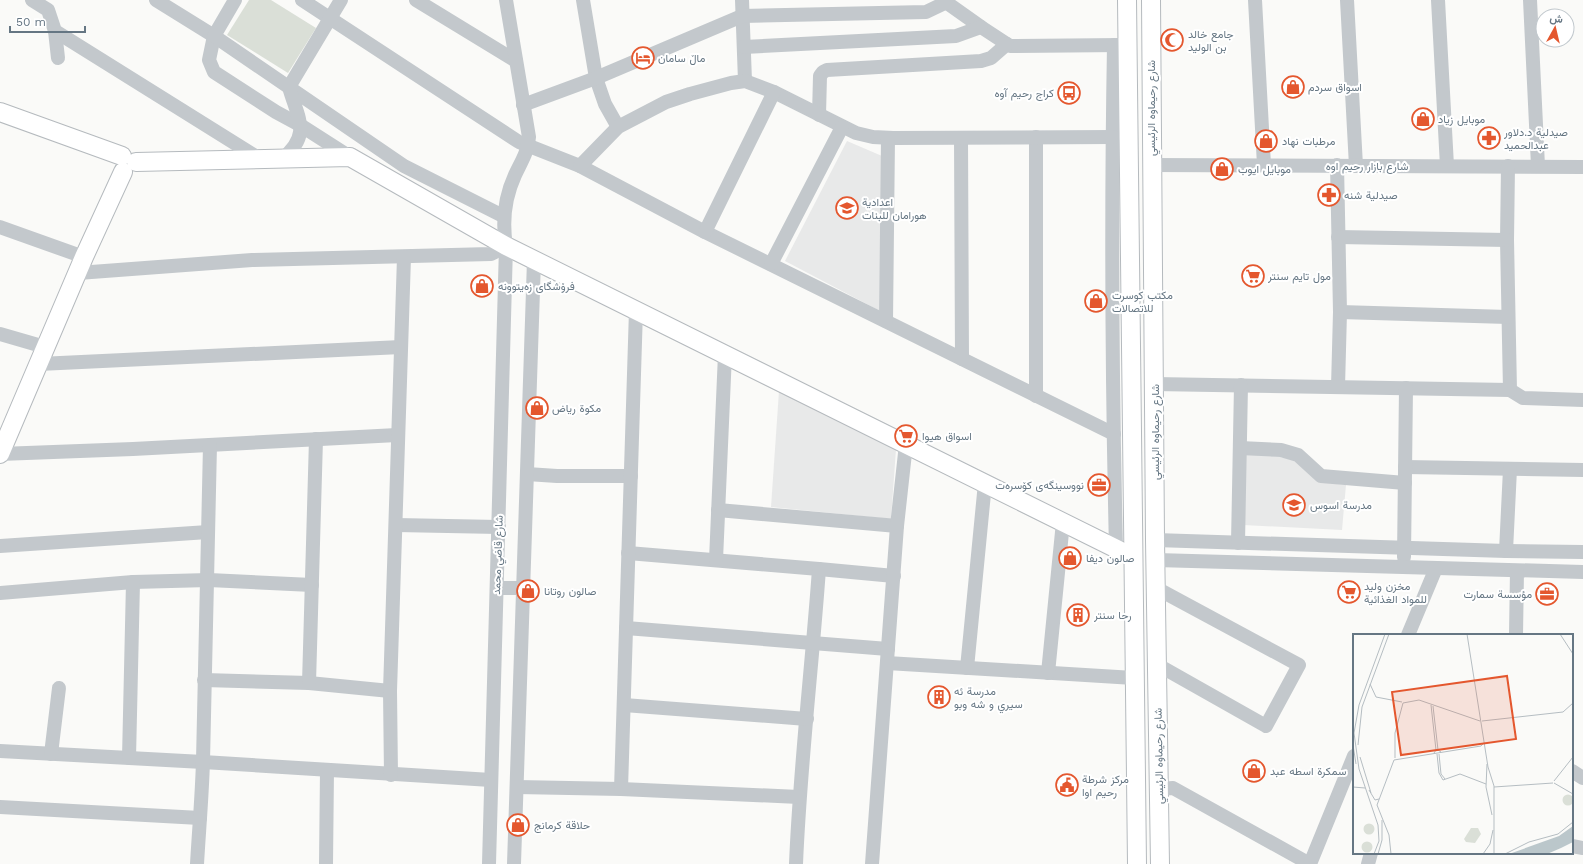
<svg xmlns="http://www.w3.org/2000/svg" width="1583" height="864" viewBox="0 0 1583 864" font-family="'Work Sans',Vazirmatn,sans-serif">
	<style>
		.built { fill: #e8e9e9 }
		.green { fill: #dadfd7 }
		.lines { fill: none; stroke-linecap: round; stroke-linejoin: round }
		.major-casing { stroke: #b5babe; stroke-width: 20 }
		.minor { stroke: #c3c8cc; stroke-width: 14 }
		.major { stroke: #fff; stroke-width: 18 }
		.labels { text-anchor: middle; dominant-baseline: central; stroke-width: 4; stroke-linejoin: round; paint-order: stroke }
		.poi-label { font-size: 11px; fill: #657683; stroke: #fff; text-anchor: start }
		.street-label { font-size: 11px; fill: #657683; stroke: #fff }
		.inset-road { fill: none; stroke: #b5bdc2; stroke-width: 1 }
		.view { fill: #e4572e; fill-opacity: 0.15; stroke: #e4572e; stroke-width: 2 }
		.inset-edge { fill: none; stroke: #657683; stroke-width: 2 }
	</style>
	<rect width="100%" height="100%" fill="#fafaf8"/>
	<g class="built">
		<path d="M 847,141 L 882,156 L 880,311 L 785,261 Z"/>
		<path d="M 779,391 L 896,449 L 891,519 L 771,507 Z"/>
		<path d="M 1244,452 L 1294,459 L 1319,482 L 1346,485 L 1342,530 L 1243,525 Z"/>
	</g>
	<path class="green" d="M 249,0 L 271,0 L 316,28 L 288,73 L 227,35 Z"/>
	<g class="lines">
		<g class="major-casing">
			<g id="major">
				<path d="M 1127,0 L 1137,864"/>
				<path d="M 1151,0 L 1155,540 L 1160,864"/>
				<path d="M 0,112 L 122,156"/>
				<path d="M 136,162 L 350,157 L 506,246 L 1133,557"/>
				<path d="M 0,454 L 84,257 L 123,172"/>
			</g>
		</g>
		<g class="minor">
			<path d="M 32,0 L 48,10 L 55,31 L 260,159"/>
			<path d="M 156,0 L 214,36 L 209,60 L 214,72 L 276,112 L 300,125 L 350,157"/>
			<path d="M 235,0 L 214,36 L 404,166 L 503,216"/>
			<path d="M 302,0 L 519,142 L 580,166 L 705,232 L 1114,434"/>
			<path d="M 416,0 L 516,61"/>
			<path d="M 583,0 L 596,78 L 605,104 L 618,127"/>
			<path d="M 742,0 L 745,81"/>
			<path d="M 943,0 L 981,27 L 1010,46 L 1122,45"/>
			<path d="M 1255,0 L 1264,165"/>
			<path d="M 1347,0 L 1356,166"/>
			<path d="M 1438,0 L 1447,166"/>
			<path d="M 1530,0 L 1538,166"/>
			<path d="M 55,31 L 58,58"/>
			<path d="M 1114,45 C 1111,213 1112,381 1116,548"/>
			<path d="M 744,47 L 956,36 L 981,27"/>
			<path d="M 523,105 L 596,78 L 742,16 L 926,12 L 947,2"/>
			<path d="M 819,115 L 820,76 L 823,72 L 827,70 L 981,61 L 991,58 L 1007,44"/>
			<path d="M 1036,137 L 1036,396"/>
			<path d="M 961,138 L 962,359"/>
			<path d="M 282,159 C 312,134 298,119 289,87 L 341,0"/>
			<path d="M 1151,165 L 1583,167"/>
			<path d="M 1337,165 L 1340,312 L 1338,387"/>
			<path d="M 580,166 L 618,127 L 666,102 L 690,94 L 731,83 L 745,81 L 774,92 L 856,133 L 873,137 L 893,138 L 1113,137"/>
			<path d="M 1508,166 L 1507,240 L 1510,390 L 1523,398 L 1583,400"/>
			<path d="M 0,227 L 84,257"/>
			<path d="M 705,232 L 774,92"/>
			<path d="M 1338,237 L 1507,240"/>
			<path d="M 771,264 L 842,127"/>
			<path d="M 78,273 L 252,260 L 491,254 L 495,252 L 500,242"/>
			<path d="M 1340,312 L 1508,317"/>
			<path d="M 886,321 L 888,138"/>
			<path d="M 0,334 L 45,347"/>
			<path d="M 39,364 L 401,347"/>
			<path d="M 1154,384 L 1510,390"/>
			<path d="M 1240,448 L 1281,450 L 1298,455 L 1321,476 L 1405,483"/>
			<path d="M 0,454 L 133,449 L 397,435"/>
			<path d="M 1405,467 L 1583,470"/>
			<path d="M 527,474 L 557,476 L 631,476"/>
			<path d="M 718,510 L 897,526"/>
			<path d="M 396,525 L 499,527"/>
			<path d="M 1155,540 L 1506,551 L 1583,552"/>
			<path d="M 1238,543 L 1241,385"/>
			<path d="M 0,546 L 208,532"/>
			<path d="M 1506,551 L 1510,469"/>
			<path d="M 628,553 L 819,569 C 812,667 800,765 796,864"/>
			<path d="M 1404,557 L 1406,388"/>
			<path d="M 716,560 L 725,354"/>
			<path d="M 1156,560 L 1583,572"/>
			<path d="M 819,569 L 894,576"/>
			<path d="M 497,588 L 523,588"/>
			<path d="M 1156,588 L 1299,665 L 1266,726 L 1158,665"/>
			<path d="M 0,593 L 133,582 L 209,580 L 312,585"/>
			<path d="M 626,628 L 888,649"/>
			<path d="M 1408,635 L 1436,568"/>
			<path d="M 1516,635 L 1517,571"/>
			<path d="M 887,663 L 1134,678"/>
			<path d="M 967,668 L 985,483"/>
			<path d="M 1048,673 L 1063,522"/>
			<path d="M 204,680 L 309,683 L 390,691"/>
			<path d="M 309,683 L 316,439"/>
			<path d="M 624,705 L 807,719"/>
			<path d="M 0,751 L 203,762 L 491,780"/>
			<path d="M 51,754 L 59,688"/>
			<path d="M 129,758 L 133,582"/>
			<path d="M 1572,771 L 1583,778"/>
			<path d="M 391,775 L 390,691 L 404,257"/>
			<path d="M 517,787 L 621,789 L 799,797"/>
			<path d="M 621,789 L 636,310"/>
			<path d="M 1159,789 L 1173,788 L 1310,864"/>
			<path d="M 0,807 L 200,818"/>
			<path d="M 1572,846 L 1583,848"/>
			<path d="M 197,864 C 199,830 202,795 203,761 C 206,655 208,550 210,445"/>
			<path d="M 326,864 L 327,770"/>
			<path d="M 489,864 L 506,246 C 502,221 504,199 515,175 C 521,162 528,152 529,137 L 506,0"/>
			<path d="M 514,864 L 534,260"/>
			<path d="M 872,864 L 897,526 L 906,444"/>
			<path d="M 1310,864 L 1354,756"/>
			<path d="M 1368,864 L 1371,853"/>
		</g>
		<use href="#major" class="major"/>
	</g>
	<defs>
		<g id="mosque-ring" transform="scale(1.15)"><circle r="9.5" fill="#fff" stroke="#e4572e" stroke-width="1.5"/><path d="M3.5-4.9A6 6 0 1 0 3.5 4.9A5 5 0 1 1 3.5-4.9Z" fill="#e4572e"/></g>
		<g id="hotel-ring" transform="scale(1.15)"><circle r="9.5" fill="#fff" stroke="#e4572e" stroke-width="1.5"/><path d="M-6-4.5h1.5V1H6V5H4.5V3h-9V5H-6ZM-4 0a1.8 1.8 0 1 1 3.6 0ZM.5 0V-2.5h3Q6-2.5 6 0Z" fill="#e4572e"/></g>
		<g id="shop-ring" transform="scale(1.15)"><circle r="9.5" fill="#fff" stroke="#e4572e" stroke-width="1.5"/><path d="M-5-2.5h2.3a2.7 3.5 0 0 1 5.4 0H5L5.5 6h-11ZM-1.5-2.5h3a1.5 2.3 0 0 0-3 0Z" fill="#e4572e"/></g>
		<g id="bus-ring" transform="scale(1.15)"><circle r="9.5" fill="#fff" stroke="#e4572e" stroke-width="1.5"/><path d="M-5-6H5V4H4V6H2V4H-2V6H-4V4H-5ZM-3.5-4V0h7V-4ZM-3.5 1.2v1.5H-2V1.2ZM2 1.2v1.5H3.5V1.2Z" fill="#e4572e"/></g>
		<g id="pharmacy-ring" transform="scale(1.15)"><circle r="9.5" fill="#fff" stroke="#e4572e" stroke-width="1.5"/><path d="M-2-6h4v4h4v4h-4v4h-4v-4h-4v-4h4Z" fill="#e4572e"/></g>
		<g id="school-ring" transform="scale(1.15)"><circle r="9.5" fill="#fff" stroke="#e4572e" stroke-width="1.5"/><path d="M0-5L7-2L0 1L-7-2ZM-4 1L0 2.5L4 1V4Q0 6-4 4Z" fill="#e4572e"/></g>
		<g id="supermarket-ring" transform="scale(1.15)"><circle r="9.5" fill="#fff" stroke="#e4572e" stroke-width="1.5"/><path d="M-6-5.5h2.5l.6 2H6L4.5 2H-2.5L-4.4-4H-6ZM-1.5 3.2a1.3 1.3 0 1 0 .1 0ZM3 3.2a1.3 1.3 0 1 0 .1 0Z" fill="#e4572e"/></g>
		<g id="office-ring" transform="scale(1.15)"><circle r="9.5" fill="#fff" stroke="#e4572e" stroke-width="1.5"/><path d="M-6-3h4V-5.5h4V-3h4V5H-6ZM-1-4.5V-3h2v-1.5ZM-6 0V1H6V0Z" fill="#e4572e"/></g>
		<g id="building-ring" transform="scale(1.15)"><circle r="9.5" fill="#fff" stroke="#e4572e" stroke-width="1.5"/><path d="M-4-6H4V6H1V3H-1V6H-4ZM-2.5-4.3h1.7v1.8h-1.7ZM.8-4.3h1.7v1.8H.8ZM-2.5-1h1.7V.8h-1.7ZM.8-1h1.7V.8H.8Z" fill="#e4572e"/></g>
		<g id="civic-ring" transform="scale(1.15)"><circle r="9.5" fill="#fff" stroke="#e4572e" stroke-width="1.5"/><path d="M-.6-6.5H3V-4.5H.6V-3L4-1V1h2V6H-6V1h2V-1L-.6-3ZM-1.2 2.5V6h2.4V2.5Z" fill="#e4572e"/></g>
	</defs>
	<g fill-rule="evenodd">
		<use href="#mosque-ring" x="1172" y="40"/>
		<use href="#hotel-ring" x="643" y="58"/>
		<use href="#shop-ring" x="1293" y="87"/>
		<use href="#bus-ring" x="1069" y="93"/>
		<use href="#shop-ring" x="1423" y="119"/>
		<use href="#pharmacy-ring" x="1489" y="138"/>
		<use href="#shop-ring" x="1266" y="141"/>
		<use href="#shop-ring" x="1222" y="169"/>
		<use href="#pharmacy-ring" x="1329" y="195"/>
		<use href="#school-ring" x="847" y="208"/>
		<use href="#supermarket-ring" x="1253" y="276"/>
		<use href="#shop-ring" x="482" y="286"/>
		<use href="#shop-ring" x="1096" y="301"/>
		<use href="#shop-ring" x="537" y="408"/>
		<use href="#supermarket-ring" x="906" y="436"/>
		<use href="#office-ring" x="1099" y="485"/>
		<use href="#school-ring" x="1294" y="505"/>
		<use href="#shop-ring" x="1070" y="558"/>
		<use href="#shop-ring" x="528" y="591"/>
		<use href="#supermarket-ring" x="1349" y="592"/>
		<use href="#office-ring" x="1547" y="594"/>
		<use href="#building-ring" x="1078" y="615"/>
		<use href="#building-ring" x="939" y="697"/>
		<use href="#shop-ring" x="1254" y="771"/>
		<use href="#civic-ring" x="1067" y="785"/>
		<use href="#shop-ring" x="518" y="825"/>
	</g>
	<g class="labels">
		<g class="poi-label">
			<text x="1188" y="34">جامع خالد<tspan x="1188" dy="13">بن الوليد</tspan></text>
			<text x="658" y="58">ماڵ سامان</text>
			<text x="1308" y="87">اسواق سردم</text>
			<text x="1054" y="93" text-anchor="end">كراج رحيم آوه</text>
			<text x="1438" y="119">موبايل زياد</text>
			<text x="1504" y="132">صيدلية د.دلاور<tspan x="1504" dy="13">عبدالحميد</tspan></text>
			<text x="1282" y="141">مرطبات نهاد</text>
			<text x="1238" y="169">موبايل ايوب</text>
			<text x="1344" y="195">صيدلية شنه</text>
			<text x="862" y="202">اعدادية<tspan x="862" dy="13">هورامان للبنات</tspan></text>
			<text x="1268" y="276">مول تايم سنتر</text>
			<text x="498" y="286">فرۆشگای زەیتوونە</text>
			<text x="1112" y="295">مكتب كوسرت<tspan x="1112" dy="13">للاتصالات</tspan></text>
			<text x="552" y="408">مكوة رياض</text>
			<text x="922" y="436">اسواق هيوا</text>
			<text x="1084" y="485" text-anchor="end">نووسینگەی کۆسرەت</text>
			<text x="1310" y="505">مدرسة اسوس</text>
			<text x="1086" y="558">صالون ديفا</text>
			<text x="1364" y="586">مخزن وليد<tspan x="1364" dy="13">للمواد الغذائية</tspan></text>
			<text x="544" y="591">صالون روتانا</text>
			<text x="1532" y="594" text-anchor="end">مؤسسة سمارت</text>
			<text x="1094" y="615">رحا سنتر</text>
			<text x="954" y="691">مدرسة ئه<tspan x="954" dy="13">سيري و شه وبو</tspan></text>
			<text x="1270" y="771">سمكرة اسطه عبد</text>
			<text x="1082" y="779">مركز شرطة<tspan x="1082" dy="13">رحيم اوا</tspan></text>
			<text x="534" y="825">حلاقة كرمانج</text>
		</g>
		<g class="street-label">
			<text transform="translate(1151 108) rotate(-90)">شارع رحيماوه الرئيسي</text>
			<text x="1367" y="166">شارع بازار رحيم اوه</text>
			<text transform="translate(1155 432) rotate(-90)">شارع رحيماوه الرئيسي</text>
			<text transform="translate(498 555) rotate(-88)">شارع قاضي محمد</text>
			<text transform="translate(1159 756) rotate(-91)">شارع رحيماوه الرئيسي</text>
		</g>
	</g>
	<g transform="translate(1353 634)">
		<rect width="220" height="220" fill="#fafaf8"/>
		<path d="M209.5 166a5.5 5.5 0 1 1 11 0a5.5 5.5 0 1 1-11 0ZM10.5 195a5.5 5.5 0 1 1 11 0a5.5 5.5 0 1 1-11 0ZM 118,194 L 125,194 L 128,200 L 122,209 L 113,208 L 111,205 ZM8.5 213a5.5 5.5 0 1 1 11 0a5.5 5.5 0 1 1-11 0Z" fill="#dadfd7"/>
		<path d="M 220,192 L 220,208 L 208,214 L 194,220 L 156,220 L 206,202 Z" fill="#bbc7cb"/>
		<path class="inset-road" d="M 114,0 L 135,133 L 141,152 L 141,220M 207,0 L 220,20M 17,50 L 23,63 L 49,68M 50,69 L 66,66 L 127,87M 78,71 L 83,116 L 81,119M 80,72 L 85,116 L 88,118M 129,87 L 210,78 L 220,69M 0,111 L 3,130M 5,111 L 9,73 L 36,0M 84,120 L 86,139 L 90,146 L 107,140 L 133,150M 86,120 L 88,140 L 92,145M 7,123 L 18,159M 42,124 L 42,99 L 50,69M 134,130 L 133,153 L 139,181M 201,147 L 220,123M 201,149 L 220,160M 0,153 L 12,154M 141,153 L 200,149M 16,156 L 22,166 L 26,165M 21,220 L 26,207 L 25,191 L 6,135 L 1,99 L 6,71 L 32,0M 25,220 L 29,206 L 29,186M 38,220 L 36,201 L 24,171 L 41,126 L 128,112 L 130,110M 130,220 L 137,210 L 140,196M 152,220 L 176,208 L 205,200 L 220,188"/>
		<path class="view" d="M 154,42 L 163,105 L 48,121 L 39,58 Z"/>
		<rect width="220" height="220" class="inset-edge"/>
	</g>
	<g transform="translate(1555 28) rotate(8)"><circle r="19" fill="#ffffff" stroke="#c1c8cd"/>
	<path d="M0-3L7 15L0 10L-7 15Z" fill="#e4572e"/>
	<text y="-6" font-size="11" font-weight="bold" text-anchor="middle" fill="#657683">ش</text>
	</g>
	<path d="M10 26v6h75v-6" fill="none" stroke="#657683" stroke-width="2"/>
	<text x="16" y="26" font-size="12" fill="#657683" stroke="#ffffff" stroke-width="3" paint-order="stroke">50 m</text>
</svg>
